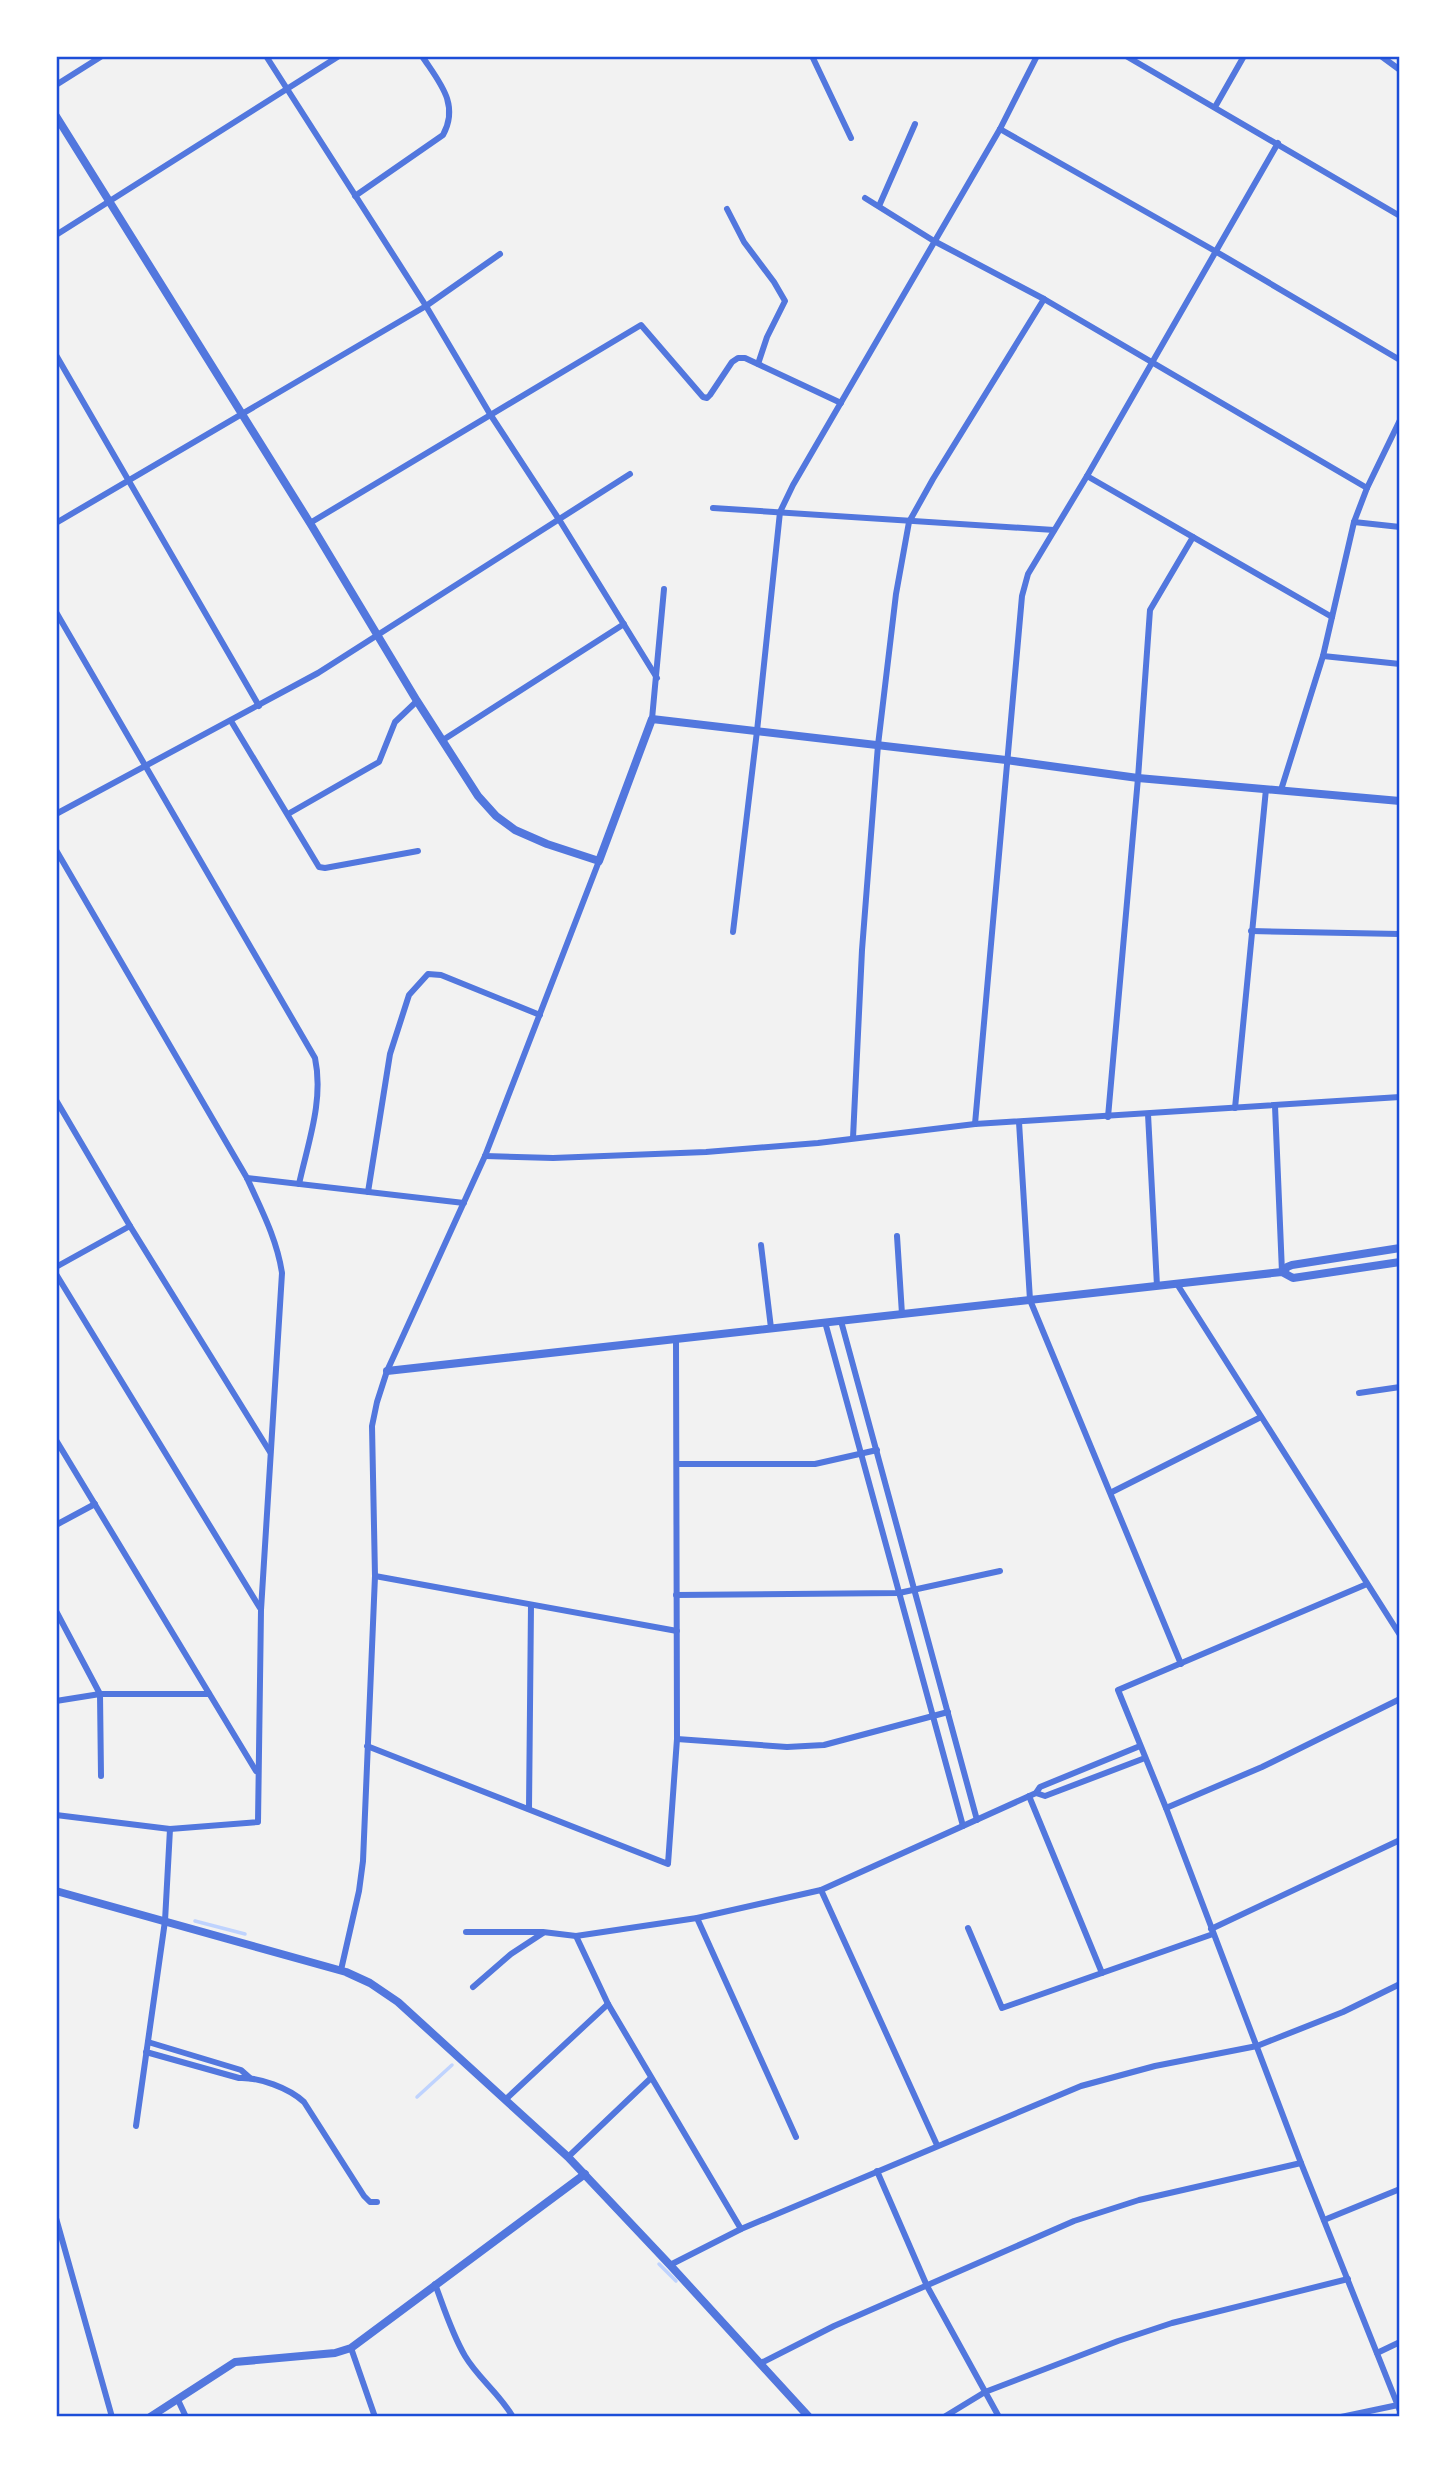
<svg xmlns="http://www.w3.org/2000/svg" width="1456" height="2473" viewBox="0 0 1456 2473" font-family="'Space Grotesk',sans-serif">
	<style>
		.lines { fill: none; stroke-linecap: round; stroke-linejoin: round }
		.stream { stroke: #bfd3fe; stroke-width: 3.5 }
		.minor { stroke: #5277de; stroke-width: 6 }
		.tertiary { stroke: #5277de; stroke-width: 8 }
		.neatline { fill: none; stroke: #1d4ed8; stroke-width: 2.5 }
	</style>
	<rect width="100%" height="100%" fill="#f2f2f2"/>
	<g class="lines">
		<g class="stream">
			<path d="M 195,1921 L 245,1934"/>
			<path d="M 417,2097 L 452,2065"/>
			<path d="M 659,2264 L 676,2281"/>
		</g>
		<g class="minor">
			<path d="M 266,56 L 426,306 L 490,414 L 560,521 L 657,678"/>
			<path d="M 812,56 L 851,138"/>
			<path d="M 1126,56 L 1400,216"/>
			<path d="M 1381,56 L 1400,70"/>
			<path d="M 56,85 L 102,56"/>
			<path d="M 1215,107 L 1244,56"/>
			<path d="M 1000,129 L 1215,251 L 1400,360"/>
			<path d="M 355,196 L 443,135 C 460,104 439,82 422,56"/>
			<path d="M 865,198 L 934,241 L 1044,299 L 1367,488"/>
			<path d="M 879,206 L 915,124"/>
			<path d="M 727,209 L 744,242 L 774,282 L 785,301 L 767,337 L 758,364"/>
			<path d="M 56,235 L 339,56"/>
			<path d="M 56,355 L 259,706"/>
			<path d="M 1087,476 L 1332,617"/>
			<path d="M 713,508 L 1054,530"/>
			<path d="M 1354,522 L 1400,527"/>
			<path d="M 56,523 L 426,306 L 500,254"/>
			<path d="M 310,523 L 641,325 L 703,397 L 707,398 L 710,395 L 732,362 L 738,358 L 745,358 L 841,403"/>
			<path d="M 56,612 L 315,1058 C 324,1100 308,1143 299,1184"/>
			<path d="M 1323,656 L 1400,664"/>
			<path d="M 652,719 L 664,589"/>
			<path d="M 231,721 L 319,867 L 325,868 L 418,851"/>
			<path d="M 443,740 L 624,624"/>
			<path d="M 1281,790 L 1323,656 L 1354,522 L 1367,488 L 1400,420"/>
			<path d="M 56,814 L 318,673 L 630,474"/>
			<path d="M 288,814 L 379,762 L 395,722 L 417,701"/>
			<path d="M 56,850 L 247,1178 C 261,1209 277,1239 282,1273 L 261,1610 L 258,1822 L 170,1829 L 56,1815"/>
			<path d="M 1251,931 L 1400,934"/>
			<path d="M 733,932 L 757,731 L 780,512 L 793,485 L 1000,129 L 1037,56"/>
			<path d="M 56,1100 L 130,1226 L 270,1452"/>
			<path d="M 1275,1106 L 1282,1272"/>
			<path d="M 1235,1108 L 1266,789"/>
			<path d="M 1148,1114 L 1157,1286"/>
			<path d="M 1108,1117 L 1138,778 L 1150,610 L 1193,537"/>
			<path d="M 1019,1122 L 1030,1300 L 1181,1664"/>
			<path d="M 975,1124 L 1022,596 L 1028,574 L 1087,476 L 1278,143"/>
			<path d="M 853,1138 L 862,950 L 878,745 L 896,594 L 909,522 L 933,479 L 1044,299"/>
			<path d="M 485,1156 L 553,1158 L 706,1152 L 818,1143 L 975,1124 L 1400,1097"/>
			<path d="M 247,1178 L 464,1203"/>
			<path d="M 368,1192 L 390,1054 L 409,995 L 428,974 L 441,975 L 540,1015"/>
			<path d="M 897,1236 L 902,1314"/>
			<path d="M 761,1245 L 771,1328"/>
			<path d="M 56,1267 L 130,1226"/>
			<path d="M 56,1274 L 260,1608"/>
			<path d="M 1177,1284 L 1400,1635"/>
			<path d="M 841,1321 L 977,1820"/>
			<path d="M 825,1322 L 963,1826"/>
			<path d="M 1359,1393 L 1400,1387"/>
			<path d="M 56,1440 L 256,1771"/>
			<path d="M 677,1464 L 815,1464 L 877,1450"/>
			<path d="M 1112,1492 L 1261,1417"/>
			<path d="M 56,1525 L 95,1504"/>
			<path d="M 375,1576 L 677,1631"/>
			<path d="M 1367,1584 L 1118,1690 L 1166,1808 L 1301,2163 L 1400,2411"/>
			<path d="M 676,1595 L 899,1593 L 1000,1571"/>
			<path d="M 56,1611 L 100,1694 L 101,1776"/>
			<path d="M 56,1701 L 100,1694 L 209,1694"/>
			<path d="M 677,1739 L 787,1747 L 824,1745 L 948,1712"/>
			<path d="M 367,1746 L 668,1864 L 677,1739 L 676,1339"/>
			<path d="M 1036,1793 L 1045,1796 L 1145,1758"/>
			<path d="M 1029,1796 L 1102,1973"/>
			<path d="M 1166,1808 L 1262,1767 L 1400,1699"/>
			<path d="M 529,1809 L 531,1605"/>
			<path d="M 821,1890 L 937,2145"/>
			<path d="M 697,1918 L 796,2137"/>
			<path d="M 968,1928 L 1002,2008 L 1213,1934"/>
			<path d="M 1211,1929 L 1400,1840"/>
			<path d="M 466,1932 L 543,1932 L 576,1936 L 697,1918 L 821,1890 L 1036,1793 L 1040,1787 L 1140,1746"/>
			<path d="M 576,1936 L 608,2004 L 741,2229"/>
			<path d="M 341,1970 L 359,1891 L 363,1861 L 375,1576 L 372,1426 L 377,1402 L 387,1371 L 485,1156 L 599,861"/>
			<path d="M 473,1987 L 511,1954 L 543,1933"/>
			<path d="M 148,2042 L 241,2070 L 250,2078"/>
			<path d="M 146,2052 L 239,2078 C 259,2077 289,2088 304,2102 L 364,2196 L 370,2202 L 377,2202"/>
			<path d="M 505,2100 L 608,2004"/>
			<path d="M 136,2126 L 165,1921 L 170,1829"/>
			<path d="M 568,2157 L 651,2078"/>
			<path d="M 877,2171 L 927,2286 L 999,2417"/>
			<path d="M 56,2218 L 112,2417"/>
			<path d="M 1324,2220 L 1400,2189"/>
			<path d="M 670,2265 L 741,2229 L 1081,2086 L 1155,2066 L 1257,2046 L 1343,2012 L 1400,1984"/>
			<path d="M 435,2284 C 444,2308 452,2334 465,2356 C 478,2378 499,2393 513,2417"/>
			<path d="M 351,2348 L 375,2417"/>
			<path d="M 1377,2353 L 1400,2342"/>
			<path d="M 761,2363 L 834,2326 L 1074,2221 L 1139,2200 L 1301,2163"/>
			<path d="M 178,2400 L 186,2417"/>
			<path d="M 944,2417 L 985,2392 L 1118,2341 L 1172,2323 L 1348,2279"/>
			<path d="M 1341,2417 L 1398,2405"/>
		</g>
		<g class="tertiary">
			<path d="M 56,116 L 310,523 L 417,701 L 478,796 L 496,816 L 515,830 L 547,844 L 599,861 L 652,719 L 1006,760 L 1138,778 L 1400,801"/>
			<path d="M 1284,1272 L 1287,1267 L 1292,1265 L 1400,1248"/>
			<path d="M 387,1371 L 1282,1272 L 1293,1278 L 1400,1262"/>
			<path d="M 56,1891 L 346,1972 L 370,1983 L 398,2002 L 568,2157 L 670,2265 L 809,2417"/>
			<path d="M 150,2417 L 235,2362 L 335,2353 L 351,2348 L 585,2174"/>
		</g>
	</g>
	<rect width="1456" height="2473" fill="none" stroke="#ffffff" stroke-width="116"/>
	<rect x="58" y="58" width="1340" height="2357" class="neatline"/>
</svg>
